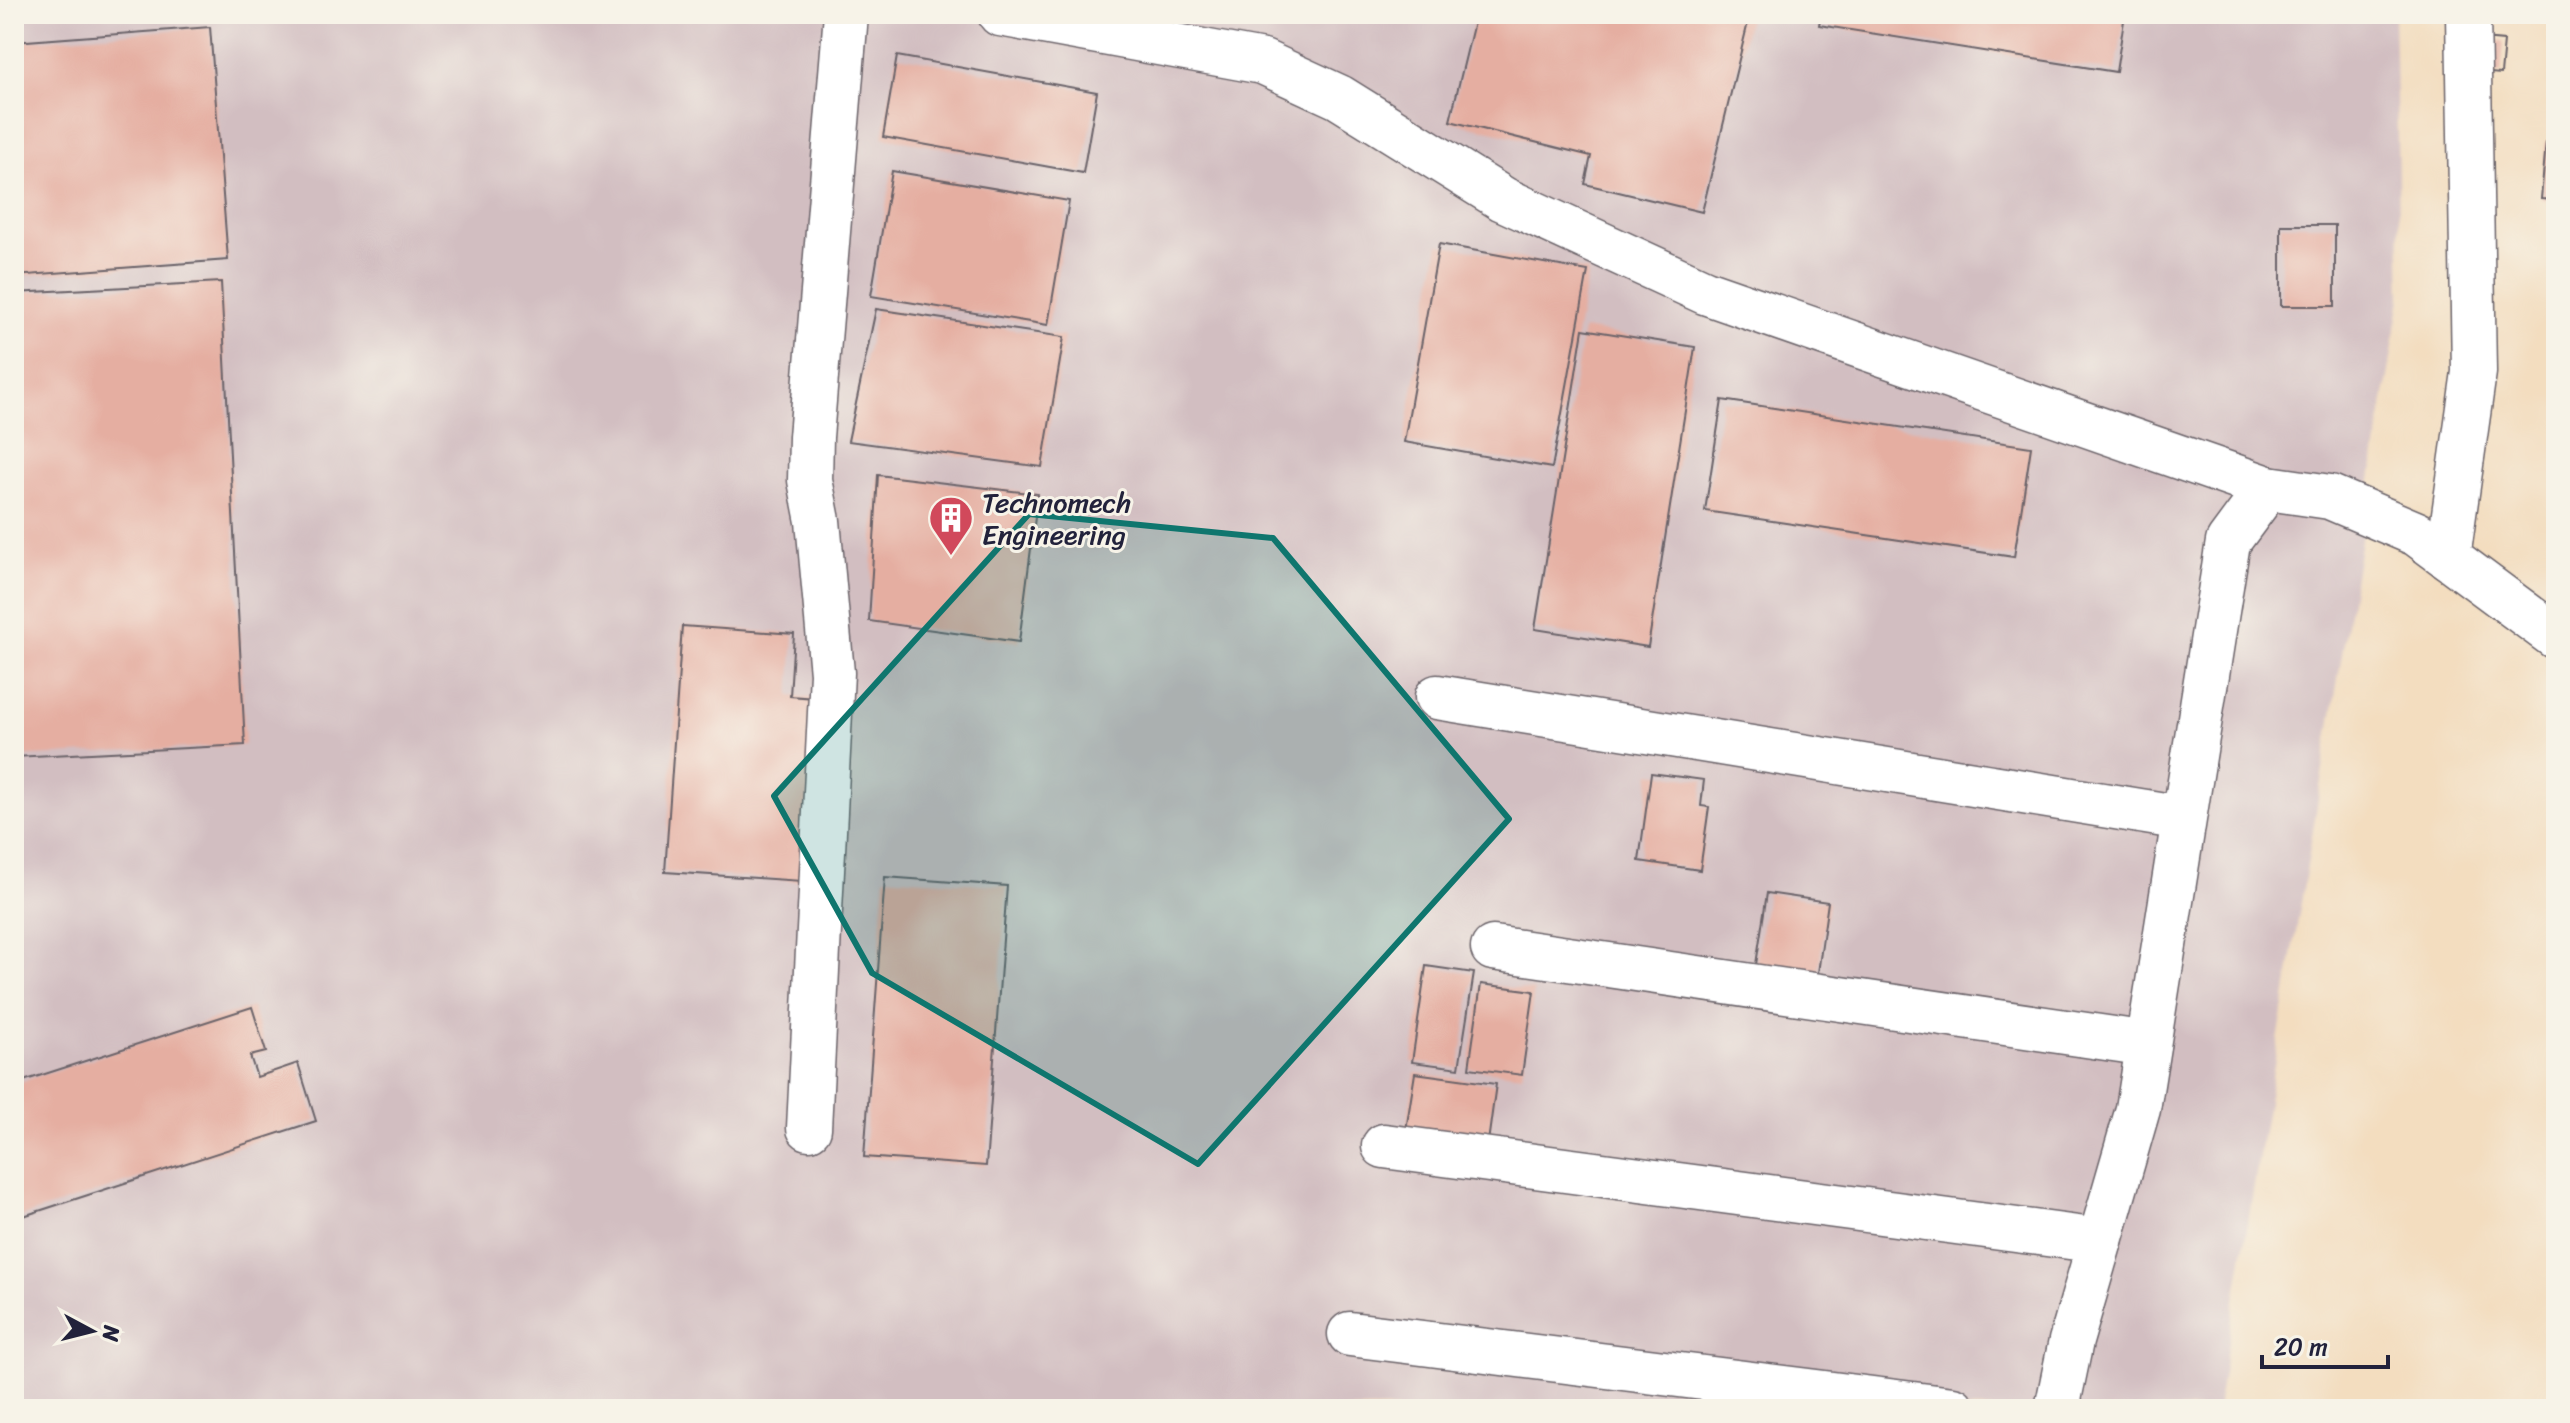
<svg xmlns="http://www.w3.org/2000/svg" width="2570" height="1423" viewBox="0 0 2570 1423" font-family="Sriracha,sans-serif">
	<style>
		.industrial { fill: #d2bec1 }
		.building { fill: #e5aea1 }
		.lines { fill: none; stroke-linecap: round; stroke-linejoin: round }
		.minor-casing { stroke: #6b6369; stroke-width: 47 }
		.minor { stroke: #fff; stroke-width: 44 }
		.marked { fill: #0f766e; fill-opacity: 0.2; stroke: #0f766e; stroke-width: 6; stroke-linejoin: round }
		.labels { text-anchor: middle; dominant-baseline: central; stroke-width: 6; stroke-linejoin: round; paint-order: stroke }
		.poi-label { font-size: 28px; fill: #22223b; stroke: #f7f3e8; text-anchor: start }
	</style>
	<rect width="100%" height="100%" fill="#f7f3e8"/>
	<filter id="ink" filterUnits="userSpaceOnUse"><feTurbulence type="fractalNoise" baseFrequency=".0125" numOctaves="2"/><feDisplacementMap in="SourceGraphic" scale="16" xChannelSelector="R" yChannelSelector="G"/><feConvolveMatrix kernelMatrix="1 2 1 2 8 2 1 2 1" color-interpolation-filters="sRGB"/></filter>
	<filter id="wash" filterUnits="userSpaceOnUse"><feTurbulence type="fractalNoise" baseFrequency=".006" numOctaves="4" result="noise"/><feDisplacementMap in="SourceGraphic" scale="32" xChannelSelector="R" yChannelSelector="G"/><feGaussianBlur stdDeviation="1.8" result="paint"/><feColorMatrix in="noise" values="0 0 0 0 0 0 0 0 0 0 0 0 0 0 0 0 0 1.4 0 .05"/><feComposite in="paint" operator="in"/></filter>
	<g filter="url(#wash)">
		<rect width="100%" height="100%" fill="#f3ddbf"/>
		<path class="industrial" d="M 14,14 L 2394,14 L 2401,298 L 2217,1409 L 14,1409 Z"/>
		<g id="blocks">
			<g class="building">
				<path d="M 1476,14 L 1750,14 L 1702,212 L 1585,184 L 1591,156 L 1450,121 Z"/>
				<path d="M 1821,14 L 2125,14 L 2116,72 L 1819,25 Z"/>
				<path d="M 210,27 L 228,260 L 14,276 L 14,42 Z"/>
				<path d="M 2482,39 L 2504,41 L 2501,74 L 2479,72 Z"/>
				<path d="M 897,56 L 1097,92 L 1083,173 L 883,137 Z"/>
				<path d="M 2546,142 L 2556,143 L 2556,200 L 2541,199 Z"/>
				<path d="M 892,171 L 1069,201 L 1048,325 L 871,296 Z"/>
				<rect x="2281" y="225" width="54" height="81"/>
				<path d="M 1439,244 L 1588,271 L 1552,468 L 1404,442 Z"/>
				<path d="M 221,282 L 245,745 L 14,757 L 14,293 Z"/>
				<path d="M 876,309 L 1064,337 L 1042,467 L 848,441 Z"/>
				<path d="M 1583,329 L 1695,347 L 1648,647 L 1535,629 Z"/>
				<path d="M 1722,400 L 2031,447 L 2014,557 L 1705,511 Z"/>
				<path d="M 878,475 L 1038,494 L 1019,642 L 869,621 Z"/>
				<path d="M 682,626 L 794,634 L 790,696 L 815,698 L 802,881 L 665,872 Z"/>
				<path d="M 1651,773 L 1704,780 L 1701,806 L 1709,807 L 1700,870 L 1639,861 Z"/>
				<path d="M 885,877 L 1007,886 L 986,1166 L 864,1157 Z"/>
				<path d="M 1767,893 L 1828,902 L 1817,980 L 1755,971 Z"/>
				<path d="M 1426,966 L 1474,973 L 1459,1068 L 1412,1062 Z"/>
				<path d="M 1481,984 L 1534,991 L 1522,1075 L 1469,1068 Z"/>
				<path d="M 252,1007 L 266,1052 L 250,1056 L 257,1077 L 298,1063 L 316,1121 L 14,1219 L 14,1084 Z"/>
				<path d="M 1415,1073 L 1496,1084 L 1488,1142 L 1406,1130 Z"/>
			</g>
		</g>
	</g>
	<g filter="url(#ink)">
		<use href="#blocks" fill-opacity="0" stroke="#6b6369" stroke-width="2"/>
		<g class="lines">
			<g class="minor-casing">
				<g id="minor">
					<path d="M 1000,14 L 1263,62 L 1339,97 L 1503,199 L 1705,292 L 2268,488"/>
					<path d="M 2448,557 L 2474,372 L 2468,14"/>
					<path d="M 1437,697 L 2183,818"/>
					<path d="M 1493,948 L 2148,1044"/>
					<path d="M 809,1128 L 832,673 L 818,521 L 810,480 L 811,437 L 846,14"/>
					<path d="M 1384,1146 L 2100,1241"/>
					<path d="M 1350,1334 L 1953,1409"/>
					<path d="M 2057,1409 L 2071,1341 L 2138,1109 L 2228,542 L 2268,488 L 2330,497 L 2417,534 L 2556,637"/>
				</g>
			</g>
			<use href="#minor" class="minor"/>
		</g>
	</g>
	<path class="marked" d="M 1029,514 L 1273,538 L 1509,819 L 1198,1164 L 872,973 L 774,796 Z"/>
	<defs>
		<g id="building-pin" transform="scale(2.3)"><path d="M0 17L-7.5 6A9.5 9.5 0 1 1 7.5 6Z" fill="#d1495b" stroke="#f7f3e8"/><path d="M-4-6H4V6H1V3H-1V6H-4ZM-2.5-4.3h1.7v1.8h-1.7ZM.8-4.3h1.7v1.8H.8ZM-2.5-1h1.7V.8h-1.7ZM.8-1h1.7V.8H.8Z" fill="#fff"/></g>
	</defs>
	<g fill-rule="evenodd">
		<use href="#building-pin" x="951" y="518"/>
	</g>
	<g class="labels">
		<g class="poi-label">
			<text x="982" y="502">Technomech<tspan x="982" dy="32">Engineering</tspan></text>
		</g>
	</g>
	<rect width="2570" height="1423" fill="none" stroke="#f7f3e8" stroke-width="48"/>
	<g transform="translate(92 1331) rotate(97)" stroke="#f7f3e8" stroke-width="6" paint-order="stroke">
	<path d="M0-6L14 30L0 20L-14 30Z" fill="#22223b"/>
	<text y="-12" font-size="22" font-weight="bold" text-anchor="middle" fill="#22223b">N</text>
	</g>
	<path d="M2262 1355v12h126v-12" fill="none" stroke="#22223b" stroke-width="4"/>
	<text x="2274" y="1355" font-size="24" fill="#22223b" stroke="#f7f3e8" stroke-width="6" paint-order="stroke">20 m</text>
</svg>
